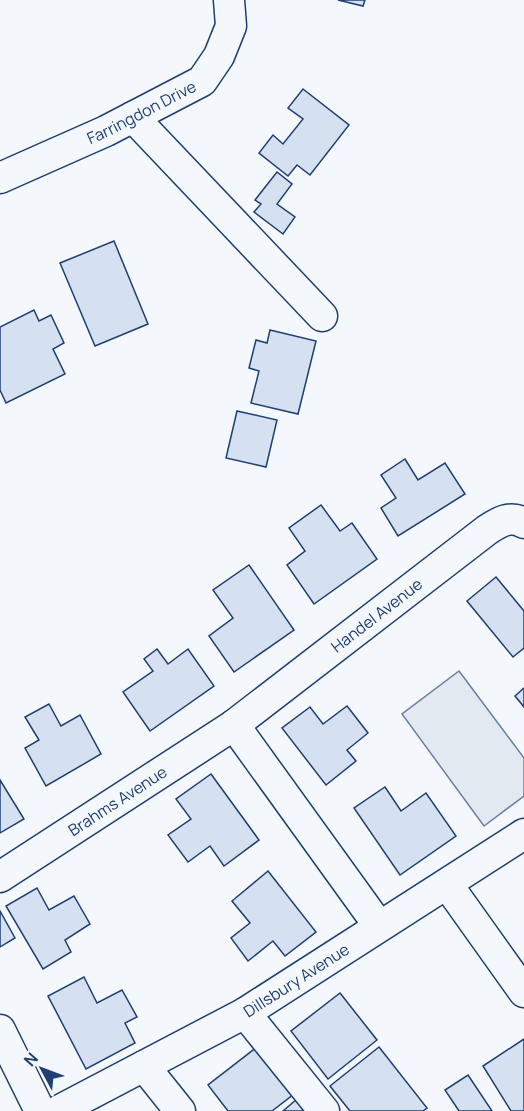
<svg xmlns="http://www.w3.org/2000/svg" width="524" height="1111" viewBox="0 0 524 1111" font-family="Manrope,sans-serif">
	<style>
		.green { fill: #e3e9f0; stroke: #687fa3; stroke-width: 1.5 }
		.building { fill: #d5e0f0; stroke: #1d3f73; stroke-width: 1.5 }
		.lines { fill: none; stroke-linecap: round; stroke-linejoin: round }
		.minor-casing { stroke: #1d3f73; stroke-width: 33 }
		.minor { stroke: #f4f7fb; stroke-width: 30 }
		.labels { text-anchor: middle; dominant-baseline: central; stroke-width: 4.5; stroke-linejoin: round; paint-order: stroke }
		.street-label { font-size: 16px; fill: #1d3f73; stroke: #f4f7fb }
	</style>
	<rect width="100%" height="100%" fill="#f4f7fb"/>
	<path class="green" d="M 459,671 L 524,758 L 524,796 L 484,826 L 402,714 Z"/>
	<g class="building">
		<path d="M 338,0 L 365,0 L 363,6 Z"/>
		<path d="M 303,89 L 349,125 L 310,175 L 297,165 L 288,176 L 259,153 L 273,135 L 283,144 L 303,119 L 288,108 Z"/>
		<path d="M 277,172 L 292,184 L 277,204 L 295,217 L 283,234 L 254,212 L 261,204 L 255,200 Z"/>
		<path d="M 114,241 L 148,324 L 95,346 L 60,263 Z"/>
		<path d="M 34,310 L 39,321 L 51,315 L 64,343 L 53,349 L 65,374 L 6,403 L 0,390 L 0,327 Z"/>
		<path d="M 270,330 L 316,341 L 298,414 L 251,403 L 259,371 L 249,368 L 256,340 L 267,343 Z"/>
		<path d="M 237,411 L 277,420 L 266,467 L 226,458 Z"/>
		<path d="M 405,459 L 418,480 L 445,463 L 465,494 L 398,536 L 381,508 L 396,498 L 381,475 Z"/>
		<path d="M 321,505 L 340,531 L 352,523 L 377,559 L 314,604 L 287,565 L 305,551 L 289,528 Z"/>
		<path d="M 249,565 L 294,630 L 234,672 L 209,636 L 233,618 L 213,590 Z"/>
		<path d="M 496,577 L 524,611 L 524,648 L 513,657 L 467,601 Z"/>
		<path d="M 157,649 L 168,664 L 188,649 L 214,686 L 150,731 L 123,692 L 153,671 L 144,659 Z"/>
		<path d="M 524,688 L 524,707 L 515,696 Z"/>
		<path d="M 49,704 L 61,726 L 80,715 L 101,754 L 46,786 L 25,748 L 39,740 L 25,717 Z"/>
		<path d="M 347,706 L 368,733 L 347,750 L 356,761 L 326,785 L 282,728 L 310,707 L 323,724 Z"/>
		<path d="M 211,774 L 259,840 L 224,866 L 210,846 L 188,862 L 168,835 L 191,819 L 176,799 Z"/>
		<path d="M 0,780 L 24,819 L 0,833 Z"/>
		<path d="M 385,787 L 401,811 L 426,793 L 456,836 L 400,875 L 354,808 Z"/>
		<path d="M 268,871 L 316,932 L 285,956 L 273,941 L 248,961 L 231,938 L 250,923 L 232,901 Z"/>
		<path d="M 37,888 L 49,910 L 74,896 L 90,924 L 65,940 L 71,952 L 43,969 L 6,906 Z"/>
		<path d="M 0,911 L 15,938 L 0,947 Z"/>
		<path d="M 84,977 L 97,1003 L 122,990 L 137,1017 L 125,1023 L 135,1043 L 86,1069 L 48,996 Z"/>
		<path d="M 340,993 L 377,1040 L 328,1079 L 291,1031 Z"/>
		<path d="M 524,1039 L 524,1111 L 511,1111 L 483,1066 Z"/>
		<path d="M 257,1047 L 294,1094 L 272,1111 L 228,1111 L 208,1085 Z"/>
		<path d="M 379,1047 L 427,1108 L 423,1111 L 350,1111 L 330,1086 Z"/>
		<path d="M 468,1075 L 492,1111 L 459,1111 L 445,1090 Z"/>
		<path d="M 297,1099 L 306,1111 L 283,1111 Z"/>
	</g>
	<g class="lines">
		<g class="minor-casing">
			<g id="minor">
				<path d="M 133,117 L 322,316"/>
				<path id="s1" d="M 0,178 L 106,131 L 202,81 L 219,56 L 231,26 L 229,0"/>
				<path d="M 234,725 L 379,926"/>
				<path id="s2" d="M 0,877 L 234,725 L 487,530 C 499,522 510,515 524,523"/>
				<path d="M 447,884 L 524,992"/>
				<path d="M 245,1013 L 324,1111"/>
				<path d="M 0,1030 L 40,1111"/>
				<path d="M 144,1066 L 180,1111"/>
				<path id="s3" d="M 58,1111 L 245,1013 L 524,834"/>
			</g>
		</g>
		<use href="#minor" class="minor"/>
	</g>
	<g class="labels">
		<g class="street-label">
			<text stroke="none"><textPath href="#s1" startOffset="156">Farringdon Drive</textPath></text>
			<text stroke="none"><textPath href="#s2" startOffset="459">Handel Avenue</textPath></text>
			<text stroke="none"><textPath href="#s2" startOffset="140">Brahms Avenue</textPath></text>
			<text stroke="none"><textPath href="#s3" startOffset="272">Dillsbury Avenue</textPath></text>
		</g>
	</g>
	<g transform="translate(42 1069) rotate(311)" stroke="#f4f7fb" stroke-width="4.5" paint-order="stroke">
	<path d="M0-4.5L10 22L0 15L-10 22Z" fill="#1d3f73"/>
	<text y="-9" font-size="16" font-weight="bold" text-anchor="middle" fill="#1d3f73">N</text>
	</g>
</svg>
